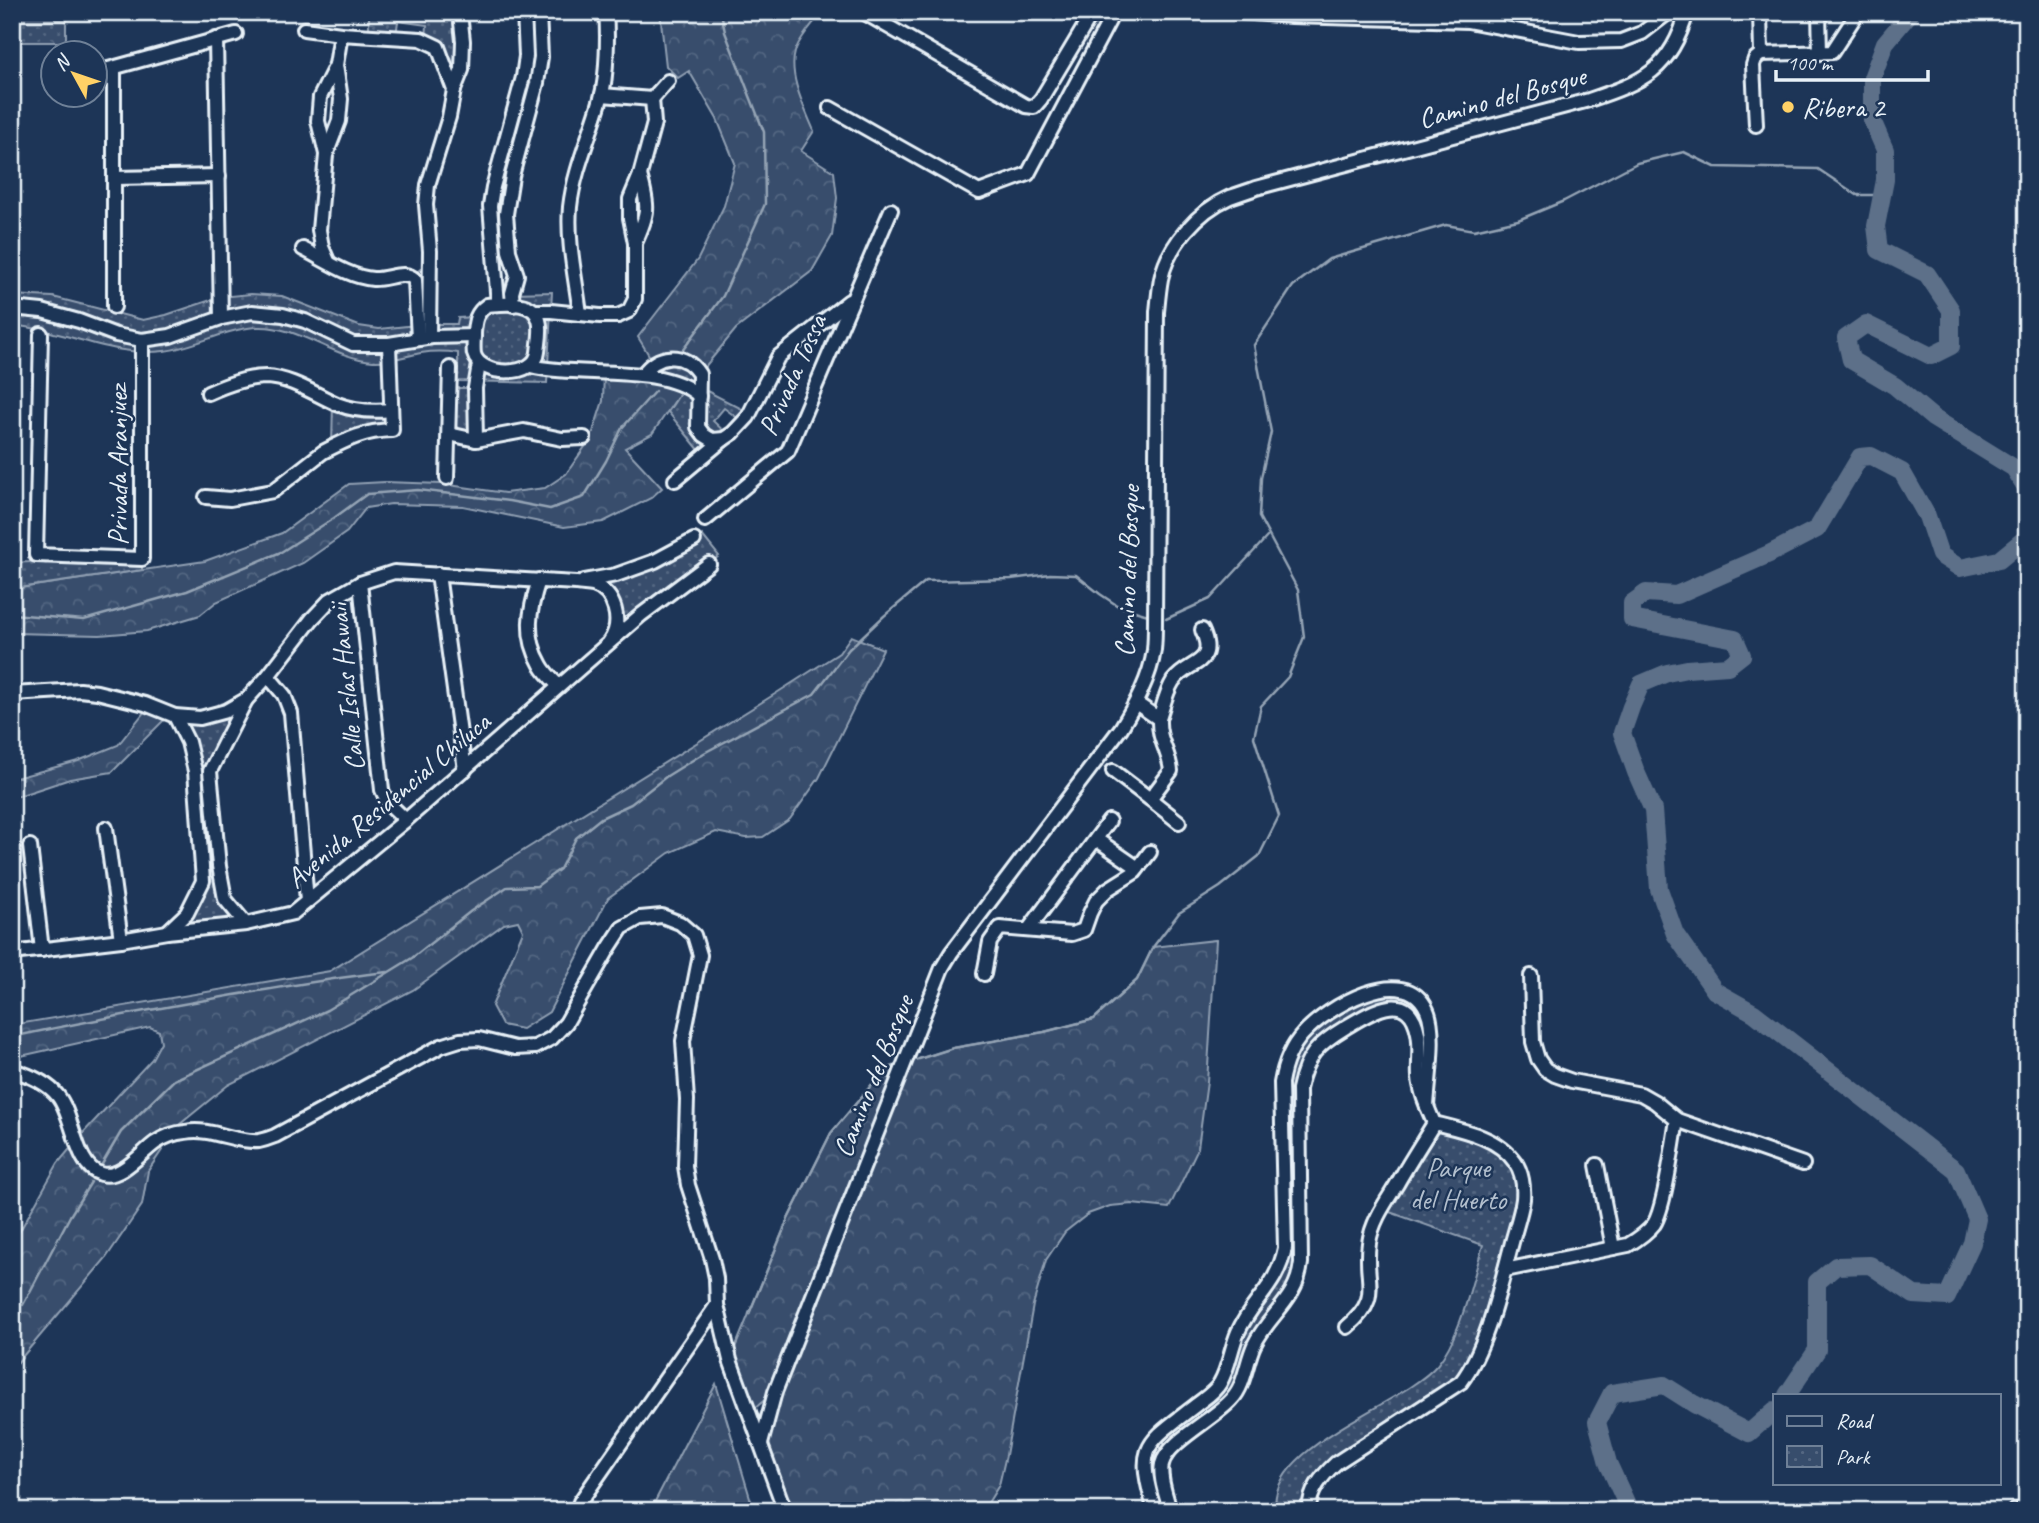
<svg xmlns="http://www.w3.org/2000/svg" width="2039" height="1523" viewBox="0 0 2039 1523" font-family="Caveat,sans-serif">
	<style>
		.forest { fill: url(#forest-crowns); stroke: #909fb2; stroke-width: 2 }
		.park { fill: url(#park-dots); stroke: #909fb2; stroke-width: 2 }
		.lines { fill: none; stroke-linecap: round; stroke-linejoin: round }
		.stream { stroke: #95a4b5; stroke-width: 2.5 }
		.river { stroke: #5d7089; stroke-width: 18 }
		.minor-casing { stroke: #e8f1f8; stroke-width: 18 }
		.minor { stroke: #1d3557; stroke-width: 12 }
		.poi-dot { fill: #ffd166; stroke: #1d3557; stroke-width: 2.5 }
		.labels { text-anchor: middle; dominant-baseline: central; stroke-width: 5; stroke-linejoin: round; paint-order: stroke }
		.street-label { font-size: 28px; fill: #e8f1f8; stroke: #1d3557 }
		.poi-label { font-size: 28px; fill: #e8f1f8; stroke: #1d3557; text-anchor: start }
		.park-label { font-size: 28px; fill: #b3c0ce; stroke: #1d3557 }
	</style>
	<defs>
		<pattern id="forest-crowns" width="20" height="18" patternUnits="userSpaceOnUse" patternTransform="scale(1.75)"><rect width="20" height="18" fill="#374d6c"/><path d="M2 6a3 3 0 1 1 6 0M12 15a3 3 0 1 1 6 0" fill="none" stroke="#546782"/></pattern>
		<pattern id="park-dots" width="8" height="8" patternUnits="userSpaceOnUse" patternTransform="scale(1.75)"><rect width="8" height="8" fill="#374d6c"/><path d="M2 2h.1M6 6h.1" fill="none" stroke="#546782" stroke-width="1.8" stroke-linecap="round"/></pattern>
	</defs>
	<rect width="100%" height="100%" fill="#1d3557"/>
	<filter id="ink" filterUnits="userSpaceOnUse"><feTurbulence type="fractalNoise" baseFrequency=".0143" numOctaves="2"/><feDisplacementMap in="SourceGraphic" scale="14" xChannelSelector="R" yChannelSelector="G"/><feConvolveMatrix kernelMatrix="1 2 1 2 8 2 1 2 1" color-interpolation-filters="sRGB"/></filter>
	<g filter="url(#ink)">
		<g class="forest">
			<path d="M 12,12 L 96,12 L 66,20 L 12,20 Z"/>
			<path d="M 660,12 L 823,12 C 815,20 797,42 795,52 C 788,76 805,109 814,131 L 801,151 L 834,172 L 837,198 L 832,236 L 812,271 L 736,329 L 699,374 L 653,362 L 638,337 L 698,259 L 724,206 L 735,163 L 717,119 L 689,71 L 678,78 L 666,66 Z"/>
			<path d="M 604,373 L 685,386 L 652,434 L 625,448 L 662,488 L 651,498 L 603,522 L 564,527 L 463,506 L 391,504 L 366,508 L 347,532 L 303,563 L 216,602 L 200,615 L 147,631 L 100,635 L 12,633 L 12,589 L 205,561 L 282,533 L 349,484 L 385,482 L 442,484 L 505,493 L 545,488 L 566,474 L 591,438 L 603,401 Z"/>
			<path d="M 851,636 L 883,649 L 819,778 L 790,819 L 763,837 L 746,838 L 716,832 L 669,853 L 608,898 L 549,1012 L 522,1029 L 502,1025 L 492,1006 L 523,931 L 518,921 L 504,924 L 413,990 L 228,1085 L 179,1125 L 148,1171 L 142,1205 L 106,1258 L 12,1369 L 12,1245 L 58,1163 L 84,1132 L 152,1059 L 161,1042 L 159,1031 L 150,1027 L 12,1058 L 12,1025 L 330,971 L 775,694 L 839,653 Z"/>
			<path d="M 149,706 L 170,714 L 112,772 L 70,779 L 12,798 L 12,779 L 78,761 L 118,745 Z"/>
			<path d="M 1216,940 L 1207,1082 L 1198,1148 L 1169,1208 L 1132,1204 L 1110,1206 L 1088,1214 L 1065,1232 L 1046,1260 L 1033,1305 L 1006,1455 L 999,1485 L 983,1511 L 785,1511 L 761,1444 L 773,1393 L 749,1413 L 730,1360 L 788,1219 L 831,1133 L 884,1070 L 953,1048 L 1044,1032 L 1094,1019 L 1137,980 L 1153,947 Z"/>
			<path d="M 716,1384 L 754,1511 L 650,1511 Z"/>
		</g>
		<g class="park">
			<path d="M 369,12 L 459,12 L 462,41 L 454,86 L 448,68 L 426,40 L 427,25 L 398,21 L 396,36 L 369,34 Z"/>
			<path d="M 524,12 L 539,12 L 541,57 L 512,176 L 510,263 L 497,263 L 493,187 L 523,77 Z"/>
			<rect x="12" y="20" width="54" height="22"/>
			<path d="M 424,266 L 432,324 L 457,324 L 458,318 L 475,317 L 480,310 L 512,305 L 512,293 L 552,292 L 547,383 L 458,381 L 458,353 C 445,351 434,351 421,353 C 405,356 390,362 373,361 C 332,358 299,325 257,327 C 224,329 196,347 164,351 C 124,356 92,342 54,333 C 41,329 26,327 12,325 L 12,295 L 53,297 L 143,320 L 166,315 L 220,297 L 251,294 L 282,296 L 359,326 L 379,329 L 416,325 L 417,272 Z"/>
			<path d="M 684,361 L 699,387 L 750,413 L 743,422 L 724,408 L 713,421 L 729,436 L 704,456 L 668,412 L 685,386 L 647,368 Z"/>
			<path d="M 450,388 L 475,388 L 476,440 L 449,434 Z"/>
			<path d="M 333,401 L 391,410 L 392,430 L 332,447 Z"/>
			<path d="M 702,535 L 719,556 L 641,615 L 604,649 L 617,615 L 595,586 L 655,561 Z"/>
			<path d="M 36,555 L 142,559 L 142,570 L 12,589 L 12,563 L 30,562 Z"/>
			<path d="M 247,699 L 210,771 L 225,899 L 246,924 L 167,932 L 203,881 L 195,771 L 175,716 L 200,718 Z"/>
			<path d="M 1391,988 L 1426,1006 L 1429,1071 L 1415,1023 L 1394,1005 L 1332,1036 L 1302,1074 L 1301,1263 L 1263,1329 L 1241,1383 L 1162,1463 L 1170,1511 L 1155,1511 L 1147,1452 L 1209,1395 L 1238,1333 L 1282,1262 L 1283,1068 L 1315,1023 Z"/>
			<path d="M 1434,1123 L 1483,1138 L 1517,1165 L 1523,1198 L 1472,1368 L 1336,1463 L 1309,1511 L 1276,1511 C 1264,1447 1403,1405 1437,1365 C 1461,1336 1472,1281 1483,1245 L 1381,1209 Z"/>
		</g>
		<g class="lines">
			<g class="stream">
				<path d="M 679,355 L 723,296 L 765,204 L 764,132 L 725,32 L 721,12"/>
				<path d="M 12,614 L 84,620 L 187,591 L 281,552 L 334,518 L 367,494 L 418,490 L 509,501 L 550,509 L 584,497 L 606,461 L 622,428 L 655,391"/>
				<path d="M 1166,619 L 1210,599 L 1267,537"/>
				<path d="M 12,1037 C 86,1021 160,1008 234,995 C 285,987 336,977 388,972"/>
				<path d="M 919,1059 L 953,1048 L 1044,1032 L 1094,1019 L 1137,980 L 1153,947 L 1179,913 L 1220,887 L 1259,856 L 1279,816 L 1254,737 L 1261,706 L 1288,677 L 1304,637 L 1298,590 L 1259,517 L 1261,478 L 1271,432 L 1254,345 L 1293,286 L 1329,259 L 1446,225 L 1474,230 L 1518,220 L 1564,201 L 1637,163 L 1684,152 L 1715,167 L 1818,169 L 1857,195 L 1882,195"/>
				<path d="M 101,1166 L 121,1132 L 174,1080 L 327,1010 L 412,958 L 471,911 L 507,887 L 537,886 L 560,869 L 576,838 L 601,818 L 631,804 L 667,776 L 704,753 L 814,694 L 849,649 L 884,616 L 926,581 L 1011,579 L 1050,574 L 1076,575 L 1100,594 L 1118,606 L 1148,615"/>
				<path d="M 23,1305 L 70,1216 L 91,1182"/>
				<path d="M 749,1314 L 788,1219 L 831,1133 L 884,1070 L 894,1066"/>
			</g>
			<g class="river">
				<path d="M 1911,12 L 1885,43 L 1872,78 L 1872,120 L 1885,150 L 1885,180 L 1876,226 L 1879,250 L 1927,274 L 1951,310 L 1951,346 L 1931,356 L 1866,324 L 1846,338 L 1851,360 L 1895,386 L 1933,418 L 2014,468 L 2027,489"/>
				<path d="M 1787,1395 L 1817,1350 L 1817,1282 L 1836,1266 L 1870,1265 L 1914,1295 L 1947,1297 L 1972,1243 L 1977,1219 L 1956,1170 L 1754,1013 L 1715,991 L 1675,934 L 1659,889 L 1653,810 L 1636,772 L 1622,733 L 1631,707 L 1641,684 L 1667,673 L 1687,669 L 1728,666 L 1742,655 L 1735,639 L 1632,619 L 1632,603 L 1646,593 L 1676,595 L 1769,554 L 1817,529 L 1860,457 L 1871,456 L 1902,472 L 1927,516 L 1940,555 L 1960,568 L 1999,560 L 2027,537"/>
				<path d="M 1630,1511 L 1608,1463 L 1597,1422 L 1612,1393 L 1664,1385 L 1694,1404 L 1749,1433 L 1775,1410"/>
			</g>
			<g class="minor-casing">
				<g id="minor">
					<path d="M 863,12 L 1026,106 L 1034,107 L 1041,99 L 1093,12"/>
					<path d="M 1063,12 L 1065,12"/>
					<path d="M 1241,12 L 1291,16 L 1468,21 L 1579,42 L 1621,41 L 1642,33 L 1669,12"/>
					<path d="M 1760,12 L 1761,54"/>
					<path d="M 1819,12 L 1820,53"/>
					<path d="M 304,29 L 341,34 L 421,39 L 438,47 L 454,90 L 449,117 L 428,185 L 426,205 L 430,251 L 429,337"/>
					<path d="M 216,39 L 221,318"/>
					<path d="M 114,68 L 114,307"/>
					<path d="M 94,73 L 236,34"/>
					<path d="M 454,90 L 462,70 L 463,41 L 460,13"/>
					<path d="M 602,95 L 652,99"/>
					<path d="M 652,99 L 668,81"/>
					<path d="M 830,108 L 979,192 L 1028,174 L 1109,21 L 1111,12"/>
					<path d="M 1756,125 L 1753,65 L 1755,59 L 1761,54 L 1832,52 L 1858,12"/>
					<path d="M 326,154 L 318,121 L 320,97 L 336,65"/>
					<path d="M 114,178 L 219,176"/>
					<path d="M 635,243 C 649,213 649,207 640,175"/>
					<path d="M 303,249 C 325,260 349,277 373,279 C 387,280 405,269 415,280 L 418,339"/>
					<path d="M 328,261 L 322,247 L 319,230 L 326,155 L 339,121 L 341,99 L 336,65 L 341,34"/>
					<path d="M 498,304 L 490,206 L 493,187 L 523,77 L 526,56 L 524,12"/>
					<path d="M 487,305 C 503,304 534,299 539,320 C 542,329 539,342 538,352 C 536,378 480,377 474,354 C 473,348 474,339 474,333 C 475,320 476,313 487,305 Z"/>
					<path d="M 513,305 L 512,293 L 517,275 L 509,251 L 506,214 L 512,176 L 537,83 L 541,57 L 539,12"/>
					<path d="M 12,308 L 42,311 L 79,321 L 116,335 L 142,340 L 170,336 L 221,318 L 252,312 L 283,315 L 305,321 L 353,344 L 389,344 L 432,337 L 474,336"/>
					<path d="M 535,311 L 551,311 L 600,316 L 618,316 L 629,311 L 635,299 L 635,243 L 630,218 L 630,199 L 640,175 L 654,123 L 652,99"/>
					<path d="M 580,314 C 576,280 567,242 570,207 C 574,170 591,134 601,98 C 607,77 608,35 606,12"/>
					<path d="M 41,334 L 36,555 L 142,559 L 142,340"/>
					<path d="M 531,366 C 577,378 664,363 699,396"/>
					<path d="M 642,375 C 657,354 683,350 699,374 L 698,427 L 704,435 L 712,440 L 724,439 L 733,433 L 748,417 L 778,357 L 849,301"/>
					<path d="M 208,393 C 226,385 246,377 266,377 C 292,378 314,394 337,404 C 355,411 372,412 391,410"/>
					<path d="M 449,434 L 476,440 L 524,431 L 562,439 L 584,438"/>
					<path d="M 476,440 L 475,388 L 479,364"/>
					<path d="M 447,478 L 450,368"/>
					<path d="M 675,480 L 724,439"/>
					<path d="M 206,497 L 230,499 L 273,491 L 323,452 C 348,439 364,431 392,430 L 389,344"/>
					<path d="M 705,520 L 788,451 L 891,210"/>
					<path d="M 438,574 L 465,770"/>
					<path d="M 539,580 C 529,611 524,636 541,665 C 545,673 553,680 559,686"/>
					<path d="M 584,581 L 616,575 L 655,561 L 694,540"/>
					<path d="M 360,583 L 382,790 L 388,803 L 406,820"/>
					<path d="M 268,676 L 284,695 L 291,713 L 307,901"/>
					<path d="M 12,694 L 80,690 L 97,692 L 145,704 L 175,716 L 200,718 L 226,711 L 247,699 L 268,676 L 312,619 L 330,600 L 360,583 L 394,572 L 576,583 C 581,584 587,584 593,585 C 615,592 623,622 610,641"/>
					<path d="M 246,700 L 210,771 L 219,866 L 225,899 L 246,924"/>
					<path d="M 1136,703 L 1159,719 C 1163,707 1166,692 1173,681 C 1189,660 1218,665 1202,630"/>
					<path d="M 1113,771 L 1150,799 L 1171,771 C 1169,751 1158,740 1159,719"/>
					<path d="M 1150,799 L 1179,822"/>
					<path d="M 106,828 L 121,940"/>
					<path d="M 1096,839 L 1138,868"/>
					<path d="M 30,846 L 42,950"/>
					<path d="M 1028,930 L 1109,821"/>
					<path d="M 167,932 L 187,913 L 203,881 L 195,771 L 188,742 L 175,716"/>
					<path d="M 12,953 L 121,940 L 167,932 L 246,924 L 293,913 L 406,820 L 641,615 L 709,564"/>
					<path d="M 984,974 L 990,942 L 1000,928 L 1072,934 L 1084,930 L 1090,913 L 1096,901 L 1108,889 L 1135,872 L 1150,852"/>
					<path d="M 1531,976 L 1533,1042 L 1538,1059 L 1545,1069 L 1555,1075 L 1572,1081 L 1641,1094 L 1655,1102 L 1677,1120 L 1803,1164"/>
					<path d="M 12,1070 C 29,1075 47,1082 58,1096 C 74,1116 75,1167 101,1174 C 120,1180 141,1153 155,1143 C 164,1137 174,1133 185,1132 C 211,1127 234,1143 259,1141 C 264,1140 270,1138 275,1136 L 441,1046 L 460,1040 L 479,1039 L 515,1048 L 535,1047 L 552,1038 L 566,1023 L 609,948 L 622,928 L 640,918 L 662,916 L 680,923 L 694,935 L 700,955 L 683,1041 L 687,1100 L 685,1166 L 688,1185 L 712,1259 L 716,1278 L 717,1305 L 730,1360 L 785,1511"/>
					<path d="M 1597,1165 L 1613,1248"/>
					<path d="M 1505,1270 L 1628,1245 C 1638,1239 1647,1233 1654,1224 C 1665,1207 1673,1143 1677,1120"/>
					<path d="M 1347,1327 C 1384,1296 1363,1282 1369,1243 C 1372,1221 1386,1202 1397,1184 C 1409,1163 1422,1143 1434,1123"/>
					<path d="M 761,1444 L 775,1392 L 942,968 L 951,953 L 1121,728 C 1135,705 1150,678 1154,650 C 1155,641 1155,631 1155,621 L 1157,312 C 1158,302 1159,290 1161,279 C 1168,245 1198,211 1230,197 C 1239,194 1248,191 1256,188 L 1589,100 C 1643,82 1671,70 1687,12"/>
					<path d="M 577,1511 L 580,1502 L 717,1305"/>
					<path d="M 1155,1511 C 1135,1444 1146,1444 1196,1405 C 1205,1398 1215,1392 1220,1383 C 1229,1368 1231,1348 1238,1332 C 1253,1299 1277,1287 1285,1248 L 1281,1083 C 1284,1065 1290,1048 1303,1034 C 1326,1008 1405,960 1427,1010 C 1437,1032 1428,1082 1427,1107"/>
					<path d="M 1170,1511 C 1167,1497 1159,1479 1162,1464 C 1167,1442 1216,1418 1232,1399 C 1245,1385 1246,1362 1254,1345 C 1269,1314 1297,1300 1301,1263 L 1299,1089 C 1306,1055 1318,1044 1346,1027 C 1371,1012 1409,987 1418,1033 C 1421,1047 1418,1062 1419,1077 C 1420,1092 1428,1109 1434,1123"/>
					<path d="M 1309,1511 C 1309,1491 1322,1476 1336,1463 L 1461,1382 C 1487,1348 1500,1287 1511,1246 C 1515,1230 1521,1214 1523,1199 C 1524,1187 1522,1172 1515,1162 C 1498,1137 1462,1130 1434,1123"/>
					<path d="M 2014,1511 L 2027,1509"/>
				</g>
			</g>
			<use href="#minor" class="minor"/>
		</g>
	</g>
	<circle class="poi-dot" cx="1788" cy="107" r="7"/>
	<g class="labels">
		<g class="street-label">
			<text transform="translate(1502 97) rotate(-15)">Camino del Bosque</text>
			<text transform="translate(792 375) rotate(-66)">Privada Tossa</text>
			<text transform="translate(117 465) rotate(-90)">Privada Aranjuez</text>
			<text transform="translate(1127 571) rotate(-88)">Camino del Bosque</text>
			<text transform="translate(346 687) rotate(-96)">Calle Islas Hawaii</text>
			<text transform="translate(388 800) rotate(-40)">Avenida Residencial Chiluca</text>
			<text transform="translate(873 1076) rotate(-68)">Camino del Bosque</text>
		</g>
		<g class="poi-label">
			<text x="1802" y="107">Ribera 2</text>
		</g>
		<g class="park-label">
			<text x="1458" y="1167">Parque<tspan x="1458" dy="32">del Huerto</tspan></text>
		</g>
	</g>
	<rect width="2039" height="1523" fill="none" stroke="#1d3557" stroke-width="42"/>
	<rect x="21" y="21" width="1997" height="1481" fill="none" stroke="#e8f1f8" stroke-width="2.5" filter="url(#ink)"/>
	<rect x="1773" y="1394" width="228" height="91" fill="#1d3557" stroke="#6e8097" stroke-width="2"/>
	<rect x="1787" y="1416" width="35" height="10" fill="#1d3557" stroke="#6e8097" stroke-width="2"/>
	<text x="1836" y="1428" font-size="21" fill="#e8f1f8">Road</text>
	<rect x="1787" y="1446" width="35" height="21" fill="url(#park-dots)" stroke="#6e8097" stroke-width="2"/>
	<text x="1836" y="1464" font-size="21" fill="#e8f1f8">Park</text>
	<g transform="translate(74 74) rotate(310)"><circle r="33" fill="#1d3557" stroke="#6e8097" stroke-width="2"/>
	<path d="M0-5L12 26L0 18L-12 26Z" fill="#ffd166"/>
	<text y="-10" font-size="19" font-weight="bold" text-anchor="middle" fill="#e8f1f8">N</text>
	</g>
	<path d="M1776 70v10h152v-10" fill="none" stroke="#e8f1f8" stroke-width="3.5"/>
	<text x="1787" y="70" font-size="21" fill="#e8f1f8" stroke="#1d3557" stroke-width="5" paint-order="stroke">100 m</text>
</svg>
